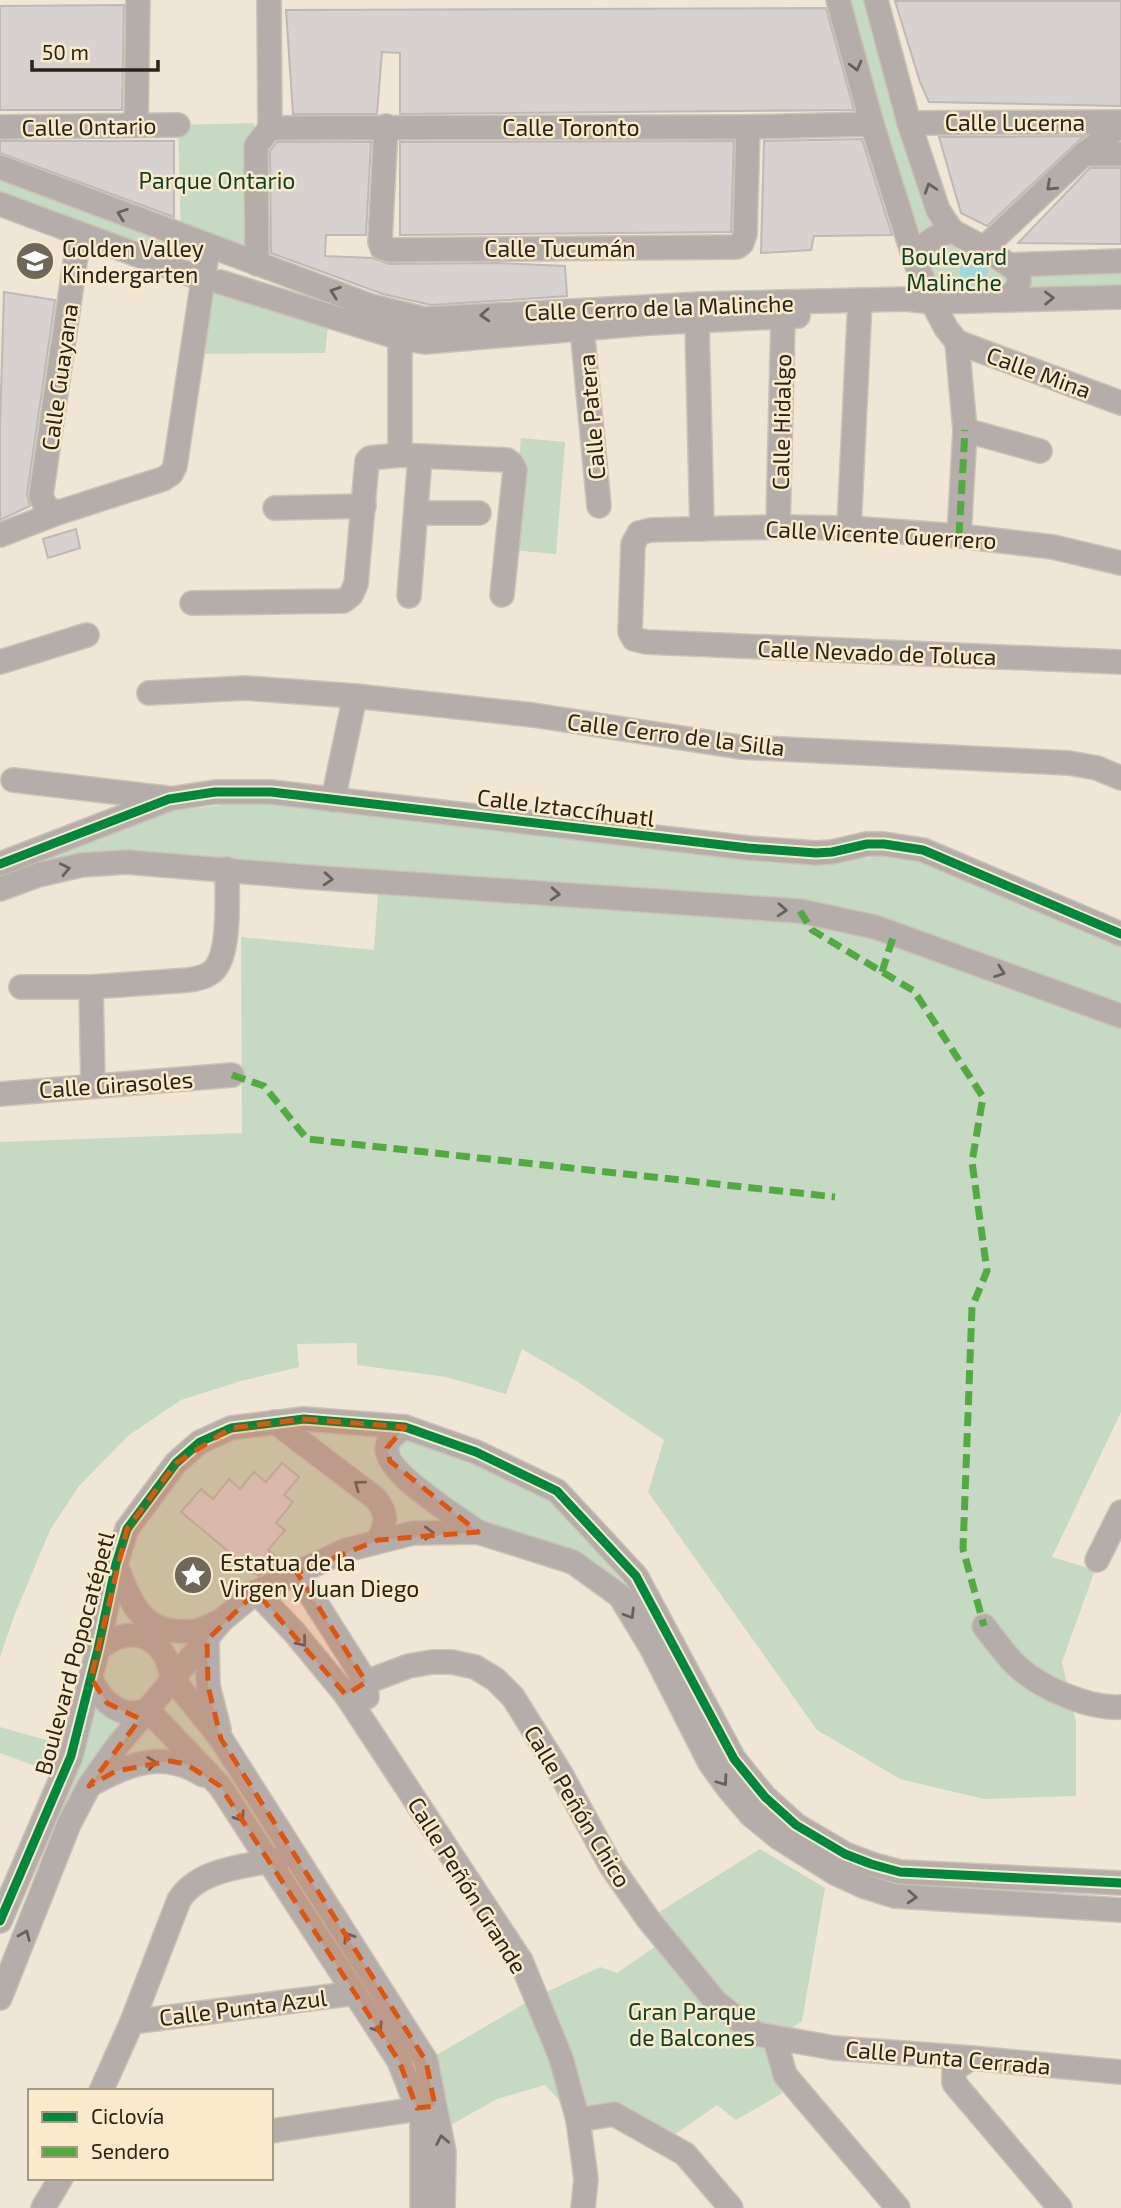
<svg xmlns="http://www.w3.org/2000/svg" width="1121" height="2208" viewBox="0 0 1121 2208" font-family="'Exo 2',sans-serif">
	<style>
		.green { fill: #c6d9c3 }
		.water { fill: #9dd8dd }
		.building { fill: #d7d1cf; stroke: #beb8b7; stroke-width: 2 }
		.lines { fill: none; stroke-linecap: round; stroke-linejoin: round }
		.minor-casing { stroke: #cac2b5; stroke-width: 26 }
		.minor { stroke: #b4ada9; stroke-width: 23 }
		.quiet { stroke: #53aa42; stroke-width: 7; stroke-dasharray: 14 7; stroke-linecap: butt }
		.cycleway-casing { stroke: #faeacb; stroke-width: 13 }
		.cycleway { stroke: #00873e; stroke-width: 9 }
		.oneway { stroke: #686159 }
		.marked { fill: #de560d; fill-opacity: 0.2; stroke: #de560d; stroke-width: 5; stroke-dasharray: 14 9; stroke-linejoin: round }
		.labels { text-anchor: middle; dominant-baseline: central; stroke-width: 5; stroke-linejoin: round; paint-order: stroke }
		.street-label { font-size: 23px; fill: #292318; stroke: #faeacb }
		.park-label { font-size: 23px; fill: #0d4229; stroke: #faeacb }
		.poi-label { font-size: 23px; fill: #292318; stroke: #faeacb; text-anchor: start }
	</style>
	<rect width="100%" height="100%" fill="#f0e6d6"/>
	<g class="green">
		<path d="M 838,0 L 876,0 L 938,209 L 1011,265 L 1121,261 L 1121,297 L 932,302 Z"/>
		<path d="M 254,123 L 257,264 L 181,236 L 178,125 Z"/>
		<path d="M 0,172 L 181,240 L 170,254 L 164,256 L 0,194 Z"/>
		<path d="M 207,284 L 328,327 L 325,353 L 197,354 Z"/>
		<path d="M 521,438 L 565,442 L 556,554 L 511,550 Z"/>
		<path d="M 240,803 L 316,806 L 822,863 L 901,854 L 1121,947 L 1121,1412 L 1052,1557 L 1095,1570 L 1062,1662 L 1076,1722 L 1076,1796 L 984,1799 L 900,1779 L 817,1730 L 648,1492 L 664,1440 L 575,1380 L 522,1349 L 506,1394 L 446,1377 L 357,1365 L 357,1343 L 297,1344 L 299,1367 L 241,1381 L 181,1400 L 129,1435 L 79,1486 L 50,1530 L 14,1616 L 0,1657 L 0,1142 L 242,1133 L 241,937 L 374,950 L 379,877 L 51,863 L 50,857 L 173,811 Z"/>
		<path d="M 405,1427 L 557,1491 L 657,1621 L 573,1562 L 478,1532 L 344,1544 L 220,1624 L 208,1700 L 292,1854 L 267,1856 L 186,1763 L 88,1785 L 52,1834 L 64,1775 L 117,1564 L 174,1464 L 231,1428 Z"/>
		<path d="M 0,1727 L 60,1744 L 49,1771 L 0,1753 Z"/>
		<path d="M 760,1849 L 825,1888 L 802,2021 L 775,2039 L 785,2075 L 781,2094 L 736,2120 L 717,2105 L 664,2142 L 614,2114 L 578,2120 L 545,2085 L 497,2099 L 440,2131 L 426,2061 L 536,1997 L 600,1967 L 617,1973 L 656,1946 L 648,1919 Z"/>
	</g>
	<circle class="water" cx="974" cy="271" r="14"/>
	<g class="building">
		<path d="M 895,1 L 1121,1 L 1121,106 L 929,102 L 920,82 Z"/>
		<path d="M 124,5 L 122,110 L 0,110 L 0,6 Z"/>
		<path d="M 826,8 L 854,110 L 400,114 L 400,53 L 382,52 L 377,114 L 293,114 L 286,10 Z"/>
		<path d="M 1084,136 L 987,226 L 961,213 L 939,137 Z"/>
		<path d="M 862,139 L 892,235 L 814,236 L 811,250 L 761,253 L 764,141 Z"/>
		<path d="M 0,141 L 174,141 L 174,217 L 0,153 Z"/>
		<path d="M 734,141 L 731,232 L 400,235 L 400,142 Z"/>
		<path d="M 277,142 L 371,142 L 366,235 L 326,235 L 325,256 L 373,258 L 389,264 L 496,263 L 565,266 L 567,296 L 431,305 L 383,294 L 271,253 L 270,151 Z"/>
		<path d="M 1090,168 L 1121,168 L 1121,244 L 1018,243 Z"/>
		<path d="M 4,292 L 55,300 L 27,494 L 30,506 L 0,520 L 0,425 Z"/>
		<path d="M 76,529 L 80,548 L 48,558 L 43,539 Z"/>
		<path d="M 282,1463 L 299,1477 L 284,1495 L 293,1502 L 276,1523 L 285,1530 L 268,1550 L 279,1559 L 269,1570 L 258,1576 L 181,1512 L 201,1489 L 213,1499 L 229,1479 L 240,1489 L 254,1472 L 266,1482 Z"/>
	</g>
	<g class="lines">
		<g class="minor-casing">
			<g id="minor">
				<path d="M 838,0 L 872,124 L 915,261 L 932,302 L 946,328 L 957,342 L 965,430 L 959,536"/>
				<path d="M 876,0 L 909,123 L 938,210 L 952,231 L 984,248 L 1016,270 C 1023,283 1017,291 1005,299"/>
				<path d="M 909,123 L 1121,122"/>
				<path d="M 136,125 L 138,0"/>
				<path d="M 386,126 L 380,242 L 382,248 L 389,250 L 737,247 L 742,243 L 745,234 L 748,127"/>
				<path d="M 0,127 L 178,125"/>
				<path d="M 270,128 L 748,127 L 872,124"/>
				<path d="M 1084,154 L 1121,154"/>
				<path d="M 0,167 L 371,306 L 424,319 L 700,304 L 906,299 L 932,302 L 1121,297"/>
				<path d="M 0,204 L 205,280"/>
				<path d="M 984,248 L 1084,154 L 1121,125"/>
				<path d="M 915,261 C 923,244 933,236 952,231"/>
				<path d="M 257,264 L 256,146 L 270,128 L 269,0"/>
				<path d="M 1011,265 L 1121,261"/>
				<path d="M 220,282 L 400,338 L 425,342 L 650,323 L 798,316"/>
				<path d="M 700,307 L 697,322 L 702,529"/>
				<path d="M 400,325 L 400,455"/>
				<path d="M 582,328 L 599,506"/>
				<path d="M 957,342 L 1121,403"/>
				<path d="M 965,430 L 1040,451"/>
				<path d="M 275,508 L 364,506"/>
				<path d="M 57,513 L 46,507 L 41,496 L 79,235"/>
				<path d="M 417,513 L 479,513"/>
				<path d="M 778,527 L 783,317"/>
				<path d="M 849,528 L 860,300"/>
				<path d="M 0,535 L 57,513 L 163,479 L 171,474 L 175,466 L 208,247"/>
				<path d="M 1121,563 L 1053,547 L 959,536 L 849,528 L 778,527 L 651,530 L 639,533 L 633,544 L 630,632 L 634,639 L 646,642 L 1121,662"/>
				<path d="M 409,596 L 420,457"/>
				<path d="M 192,603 L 343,601 L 351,595 L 356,584 L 367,461 L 370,458 L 400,455 L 507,460 L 512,464 L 515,470 L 502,595"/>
				<path d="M 0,662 L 87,635"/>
				<path d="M 149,693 L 245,688 L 355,696 L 533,715 L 740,747 L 1069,763 L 1097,768 L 1121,778"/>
				<path d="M 13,780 L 166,798"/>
				<path d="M 333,800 L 355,696"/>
				<path d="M 0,864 L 169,799 L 215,792 L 271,792 L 748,848 L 816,853 L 832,852 L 867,844 L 884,844 L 923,850 L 1121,934"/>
				<path d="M 0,889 L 38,875 L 81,865 L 127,862 L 308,877 L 800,911 L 875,927 L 1121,1016"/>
				<path d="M 21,987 L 91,987 L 189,980 C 200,978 211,976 217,966 C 230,947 227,893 227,869"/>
				<path d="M 91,987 L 93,1086"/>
				<path d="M 0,1094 L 232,1075"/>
				<path d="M 275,1422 L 375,1498 C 388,1513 387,1523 378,1540"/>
				<path d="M 405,1427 C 398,1432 388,1438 387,1447 C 383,1472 459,1518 478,1532"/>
				<path d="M 1097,1560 L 1121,1512"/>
				<path d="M 116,1564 C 128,1596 139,1630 178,1631 C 184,1631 190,1632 195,1631 C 204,1629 212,1624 221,1621"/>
				<path d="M 297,1573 L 366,1682 L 367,1697"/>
				<path d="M 256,1592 L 294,1632 L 346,1695 L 521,1961 L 561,2058 L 578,2120 L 586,2179 L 583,2208"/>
				<path d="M 984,1626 C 993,1638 1002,1650 1012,1661 C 1035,1686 1087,1709 1121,1707"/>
				<path d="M 207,1640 L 208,1686 L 219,1729"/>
				<path d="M 98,1649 C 132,1622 165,1636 172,1678 L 221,1739 L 426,2061 L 444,2152 L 443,2208"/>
				<path d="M 91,1678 C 101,1702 121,1720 148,1710 L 220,1786 L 399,2061 L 422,2120 L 422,2208"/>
				<path d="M 346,1695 L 366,1682 L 409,1666 L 432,1662 L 452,1662 L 475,1667 L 495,1679 L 513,1697 L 561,1774 L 611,1866 L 648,1919 L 716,2002 L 756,2034 L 834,2048 L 972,2058 L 1121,2072"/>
				<path d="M 92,1784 C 129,1763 165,1750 203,1775"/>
				<path d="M 0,1921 L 71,1756 L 98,1649 L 116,1564 L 127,1529 L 176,1463 L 200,1442 L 231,1428 L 304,1419 L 405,1427 L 476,1452 L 557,1491 L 636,1576 L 734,1759 L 765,1797 L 796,1825 L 845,1854 L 871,1864 L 900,1872 L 1121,1883"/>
				<path d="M 0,1998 L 69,1824 L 89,1786 L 118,1745 L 222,1620 L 256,1592 L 346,1550 L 413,1533 L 478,1532 L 573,1562 L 620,1596 L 651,1647 L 710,1763 L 728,1788 L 751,1815 L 779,1838 L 835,1873 L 863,1886 L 895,1896 L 1121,1910"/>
				<path d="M 132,2022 L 355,1993"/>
				<path d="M 775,2039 L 785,2075 L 898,2208"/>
				<path d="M 972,2058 L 954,2069 L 954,2083 L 1060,2208"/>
				<path d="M 101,2091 L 132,2022 L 179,1900 C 199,1868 245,1867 280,1859"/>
				<path d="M 578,2120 L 614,2114 L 685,2154 L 731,2208"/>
				<path d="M 271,2131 L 431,2107"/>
				<path d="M 43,2208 L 61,2178"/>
			</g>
		</g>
		<use href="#minor" class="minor"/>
		<g class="quiet">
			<path d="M 959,536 L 965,430"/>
			<path d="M 800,911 L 812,930 L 914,991 L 983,1097 L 972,1162 L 987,1271 L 972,1307 L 963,1549 L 984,1626"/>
			<path d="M 882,972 L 894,934"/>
			<path d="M 232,1075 L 264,1086 L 307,1139 L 835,1197"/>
		</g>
		<g class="cycleway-casing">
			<g id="cycleway">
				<path d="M 0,864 L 169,799 L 215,792 L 271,792 L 748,848 L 816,853 L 832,852 L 867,844 L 884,844 L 923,850 L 1121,934"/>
				<path d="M 0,1921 L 71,1756 L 98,1649 L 116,1564 L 127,1529 L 176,1463 L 200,1442 L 231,1428 L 304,1419 L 405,1427 L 476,1452 L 557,1491 L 636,1576 L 734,1759 L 765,1797 L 796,1825 L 845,1854 L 871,1864 L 900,1872 L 1121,1883"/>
			</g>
		</g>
		<use href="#cycleway" class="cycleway"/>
	</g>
	<defs><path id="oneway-chevron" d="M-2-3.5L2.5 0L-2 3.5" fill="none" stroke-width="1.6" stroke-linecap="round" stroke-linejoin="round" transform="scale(1.75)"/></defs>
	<g class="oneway">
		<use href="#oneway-chevron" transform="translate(856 66) rotate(75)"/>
		<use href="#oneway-chevron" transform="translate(1051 186) rotate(137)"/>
		<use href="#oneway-chevron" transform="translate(930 188) rotate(-108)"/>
		<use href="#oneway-chevron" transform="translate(122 214) rotate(-160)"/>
		<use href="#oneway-chevron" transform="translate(335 292) rotate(-160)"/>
		<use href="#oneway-chevron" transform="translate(1049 298) rotate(-1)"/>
		<use href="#oneway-chevron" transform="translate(485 315) rotate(177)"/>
		<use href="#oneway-chevron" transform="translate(65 869) rotate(-13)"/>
		<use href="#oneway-chevron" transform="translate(328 879) rotate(4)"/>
		<use href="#oneway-chevron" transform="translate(555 894) rotate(4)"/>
		<use href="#oneway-chevron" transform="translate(782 910) rotate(4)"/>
		<use href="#oneway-chevron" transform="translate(1000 972) rotate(20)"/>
		<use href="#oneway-chevron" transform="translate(359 1485) rotate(-143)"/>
		<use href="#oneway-chevron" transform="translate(429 1533) rotate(-1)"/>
		<use href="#oneway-chevron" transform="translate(630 1614) rotate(58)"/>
		<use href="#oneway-chevron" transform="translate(302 1642) rotate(51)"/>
		<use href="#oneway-chevron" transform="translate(152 1763) rotate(-7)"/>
		<use href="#oneway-chevron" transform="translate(723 1781) rotate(54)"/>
		<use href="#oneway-chevron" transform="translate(240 1817) rotate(57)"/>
		<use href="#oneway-chevron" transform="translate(912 1897) rotate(3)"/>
		<use href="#oneway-chevron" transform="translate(25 1935) rotate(-68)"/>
		<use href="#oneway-chevron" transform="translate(348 1937) rotate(-123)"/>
		<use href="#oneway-chevron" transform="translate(378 2028) rotate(57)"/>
		<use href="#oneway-chevron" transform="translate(442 2140) rotate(-101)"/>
	</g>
	<path class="marked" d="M 304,1419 L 405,1427 L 387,1448 L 390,1461 L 478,1532 L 378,1540 L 297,1573 L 366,1682 L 346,1695 L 256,1592 L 207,1640 L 208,1686 L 221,1739 L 426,2061 L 435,2106 L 417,2108 L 399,2061 L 220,1786 L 186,1764 L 170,1761 L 116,1771 L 89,1786 L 140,1719 L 107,1703 L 91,1678 L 127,1529 L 176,1463 L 231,1428 Z"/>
	<defs>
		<g id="school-disc" transform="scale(2.0125)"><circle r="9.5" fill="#6f675a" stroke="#faeacb"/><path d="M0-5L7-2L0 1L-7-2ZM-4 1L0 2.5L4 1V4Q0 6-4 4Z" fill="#fff"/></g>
		<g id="sight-disc" transform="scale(2.0125)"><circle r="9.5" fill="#6f675a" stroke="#faeacb"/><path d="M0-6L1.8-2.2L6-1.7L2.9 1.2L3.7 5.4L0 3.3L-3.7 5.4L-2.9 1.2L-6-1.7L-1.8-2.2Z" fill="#fff"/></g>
	</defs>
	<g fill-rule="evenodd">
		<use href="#school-disc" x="35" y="261"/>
		<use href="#sight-disc" x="193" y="1575"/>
	</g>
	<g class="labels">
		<g class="street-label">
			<text x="1015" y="122">Calle Lucerna</text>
			<text transform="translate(89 126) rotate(-1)">Calle Ontario</text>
			<text x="571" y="127">Calle Toronto</text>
			<text x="560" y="248">Calle Tucumán</text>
			<text transform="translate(659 307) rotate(-2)">Calle Cerro de la Malinche</text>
			<text transform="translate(1039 372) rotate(20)">Calle Mina</text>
			<text transform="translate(59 377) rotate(-82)">Calle Guayana</text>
			<text transform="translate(591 417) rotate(-95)">Calle Patera</text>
			<text transform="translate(781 422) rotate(-89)">Calle Hidalgo</text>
			<text transform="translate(881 534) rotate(3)">Calle Vicente Guerrero</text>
			<text transform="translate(877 652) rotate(2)">Calle Nevado de Toluca</text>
			<text transform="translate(676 734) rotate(7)">Calle Cerro de la Silla</text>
			<text transform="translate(566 807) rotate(7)">Calle Iztaccíhuatl</text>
			<text transform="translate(116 1084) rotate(-4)">Calle Girasoles</text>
			<text transform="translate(74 1653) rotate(-75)">Boulevard Popocatépetl</text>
			<text transform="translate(578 1806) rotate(59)">Calle Peñón Chico</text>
			<text transform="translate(468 1885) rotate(58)">Calle Peñón Grande</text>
			<text transform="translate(243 2007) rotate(-7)">Calle Punta Azul</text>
			<text transform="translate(948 2057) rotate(5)">Calle Punta Cerrada</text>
		</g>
		<g class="park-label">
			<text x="217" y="180">Parque Ontario</text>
			<text x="954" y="256">Boulevard<tspan x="954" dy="26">Malinche</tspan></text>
			<text x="692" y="2011">Gran Parque<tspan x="692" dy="26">de Balcones</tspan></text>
		</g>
		<g class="poi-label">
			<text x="62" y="248">Golden Valley<tspan x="62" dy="26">Kindergarten</tspan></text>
			<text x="220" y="1562">Estatua de la<tspan x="220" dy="26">Virgen y Juan Diego</tspan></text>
		</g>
	</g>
	<rect x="28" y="2089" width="245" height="91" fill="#faeacb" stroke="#a69a83" stroke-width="2"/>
	<rect x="42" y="2112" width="35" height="10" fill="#00873e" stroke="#a69a83" stroke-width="2"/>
	<text x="91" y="2124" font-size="21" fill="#292318">Ciclovía</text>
	<rect x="42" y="2147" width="35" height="10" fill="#53aa42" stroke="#a69a83" stroke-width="2"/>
	<text x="91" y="2159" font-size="21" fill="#292318">Sendero</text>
	<path d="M32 60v10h126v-10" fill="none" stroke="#292318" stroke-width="3.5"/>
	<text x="42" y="60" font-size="21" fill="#292318" stroke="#faeacb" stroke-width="5" paint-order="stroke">50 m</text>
</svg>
